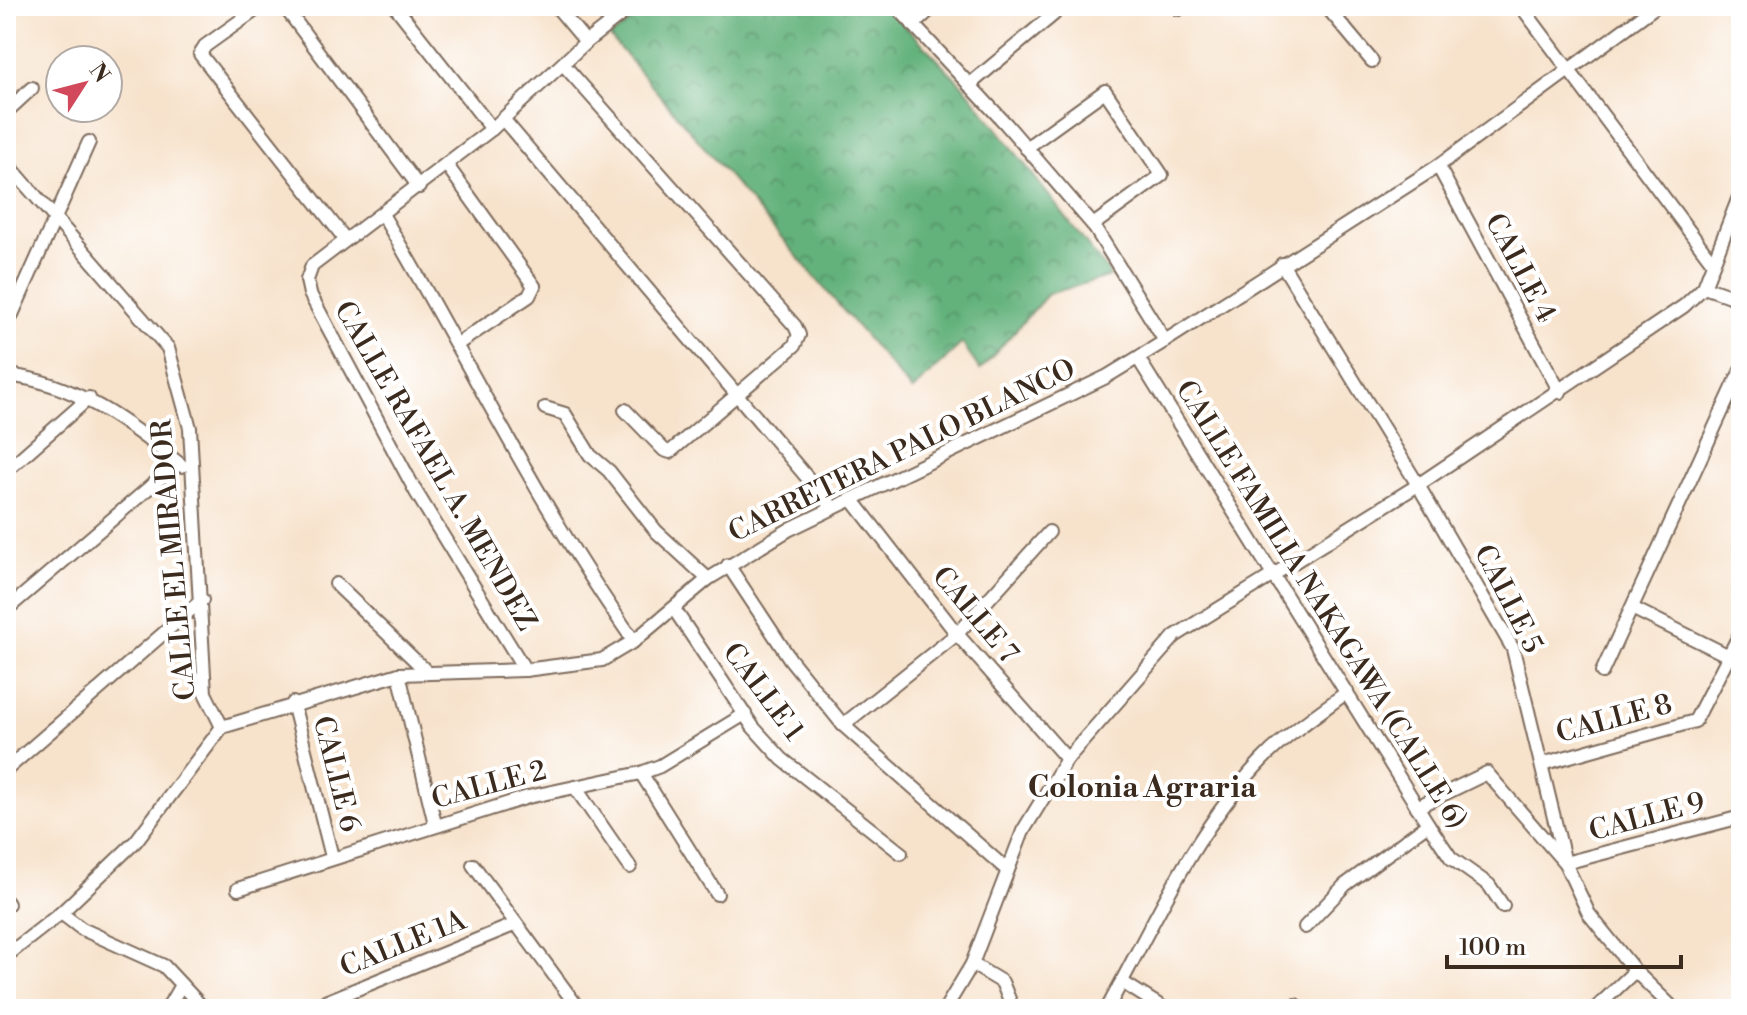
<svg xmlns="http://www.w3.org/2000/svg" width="1747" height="1015" viewBox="0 0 1747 1015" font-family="'Libre Bodoni',serif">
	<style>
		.forest { fill: url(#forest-crowns); stroke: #4f6e4d; stroke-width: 2 }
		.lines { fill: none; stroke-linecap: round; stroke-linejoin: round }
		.street-casing { stroke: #7d6a5b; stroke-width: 16 }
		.street { stroke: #fff; stroke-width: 12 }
		.labels { text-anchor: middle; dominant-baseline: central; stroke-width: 8; stroke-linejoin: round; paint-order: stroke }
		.street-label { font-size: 28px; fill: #3b2a1e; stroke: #fff }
		.neighbourhood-label { font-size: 30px; font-weight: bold; fill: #3b2a1e; stroke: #fff }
	</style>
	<defs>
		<pattern id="forest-crowns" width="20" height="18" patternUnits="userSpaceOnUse" patternTransform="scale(2)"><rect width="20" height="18" fill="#63b27c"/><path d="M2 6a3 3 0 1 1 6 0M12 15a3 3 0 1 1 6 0" fill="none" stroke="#539165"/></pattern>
	</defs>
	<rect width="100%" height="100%" fill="#fff"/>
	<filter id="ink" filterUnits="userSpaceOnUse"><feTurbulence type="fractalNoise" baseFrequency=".0125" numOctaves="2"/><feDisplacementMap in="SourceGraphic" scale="16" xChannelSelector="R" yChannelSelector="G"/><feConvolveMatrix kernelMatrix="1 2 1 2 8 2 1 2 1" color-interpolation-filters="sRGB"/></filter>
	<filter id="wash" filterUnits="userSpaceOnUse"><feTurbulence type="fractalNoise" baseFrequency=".006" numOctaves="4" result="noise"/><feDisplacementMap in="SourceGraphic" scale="32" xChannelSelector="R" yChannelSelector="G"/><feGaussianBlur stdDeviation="1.8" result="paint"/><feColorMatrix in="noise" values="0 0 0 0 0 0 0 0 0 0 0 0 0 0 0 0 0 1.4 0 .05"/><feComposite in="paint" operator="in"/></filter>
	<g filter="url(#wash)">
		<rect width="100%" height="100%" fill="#f7e2cb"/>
		<path class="forest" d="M 650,6 L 886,6 L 968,91 L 1111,276 L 1048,294 L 980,370 L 962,343 L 912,391 L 610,37 Z"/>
	</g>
	<g filter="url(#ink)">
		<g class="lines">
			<g class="street-casing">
				<g id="street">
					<path d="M 261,6 L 205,46 L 200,54 L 345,239"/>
					<path d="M 284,6 L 419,187"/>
					<path d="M 395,6 L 492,129"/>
					<path d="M 556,6 L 586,42"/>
					<path d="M 896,6 L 1006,124 L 1093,225 L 1165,341"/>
					<path d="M 1176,6 L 1179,9"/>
					<path d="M 1326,6 L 1372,61"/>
					<path d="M 1521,6 L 1713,263"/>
					<path d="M 913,25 L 934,6"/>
					<path d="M 563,64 L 795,326 L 799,335 L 794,346 L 670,452 L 664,450 L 625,410"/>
					<path d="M 969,85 L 1054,14"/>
					<path d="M 6,112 L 32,88"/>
					<path d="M 503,119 L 833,508"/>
					<path d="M 1026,148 L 1105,91 L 1162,175 L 1093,225"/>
					<path d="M 6,162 L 168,348 L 190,428 L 205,693 L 222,727"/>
					<path d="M 446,164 L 534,286 L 529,296 L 459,343"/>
					<path d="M 1438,166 L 1560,392"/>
					<path d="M 382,214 C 466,356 538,506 634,641"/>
					<path d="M 1282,264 L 1418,485 L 1513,649 L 1565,863 L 1589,914 L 1635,971 L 1674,1009"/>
					<path d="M 1704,287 L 1741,300"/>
					<path d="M 6,328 L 89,142"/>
					<path d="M 1138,358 L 1428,824 L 1451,858 L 1489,885 L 1503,906"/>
					<path d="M 6,375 C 75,382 129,423 182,466"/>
					<path d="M 545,408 L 565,414 L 590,455 L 609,471 L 656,531 L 708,579"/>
					<path d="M 6,471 L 89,398"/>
					<path d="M 852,499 L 957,634 L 1067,759"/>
					<path d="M 728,565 L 790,659 L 843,725 L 1006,869"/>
					<path d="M 336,584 L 426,671"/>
					<path d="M 1632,608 L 1741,662"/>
					<path d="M 674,609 L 753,727 L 782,759 L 901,853"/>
					<path d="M 6,610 L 178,463"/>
					<path d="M 525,670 L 416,492 L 310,294 L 307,280 L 312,266 L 492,129 L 586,42 L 632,6"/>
					<path d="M 1602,672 L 1741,370"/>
					<path d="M 399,674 L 435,824"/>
					<path d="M 293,703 L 332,857"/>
					<path d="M 843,725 L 957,634 L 1049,532"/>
					<path d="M 1542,764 L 1695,721 L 1741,632"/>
					<path d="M 6,770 L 202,600"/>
					<path d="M 641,773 L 717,894"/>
					<path d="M 575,787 L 630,867"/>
					<path d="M 1417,807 L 1487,773 L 1565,863 L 1741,817"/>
					<path d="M 473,865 L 579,1009"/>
					<path d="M 238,889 L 528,797 L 641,773 L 660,766 L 745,714"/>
					<path d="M 6,901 L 8,904"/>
					<path d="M 61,913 L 82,929 L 164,966 L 204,1009"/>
					<path d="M 1305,927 L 1345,885 L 1428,824"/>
					<path d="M 6,956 L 61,913 L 136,841 L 222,727 L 399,674 L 525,670 L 602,660 L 634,641 L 708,579 L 790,529 L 1106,377 L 1165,341 L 1438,166 L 1656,6"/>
					<path d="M 972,964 L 1002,982 L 1013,1009"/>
					<path d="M 1122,982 L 1165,1009"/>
					<path d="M 1295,1005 L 1301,1009"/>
					<path d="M 167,1009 L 181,985"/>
					<path d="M 308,1009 L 516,924"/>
					<path d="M 945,1009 L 972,964 L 1023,831 L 1067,759 L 1175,636 L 1418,485 L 1684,306 L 1704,287 L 1741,192"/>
					<path d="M 1107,1009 C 1154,923 1193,833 1261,761 C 1287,734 1318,714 1347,692"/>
					<path d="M 1595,1009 L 1635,971"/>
				</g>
			</g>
			<use href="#street" class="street"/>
		</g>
	</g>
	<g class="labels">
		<g class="street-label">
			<text transform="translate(1520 268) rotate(62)">CALLE 4</text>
			<text transform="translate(902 451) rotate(-26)">CARRETERA PALO BLANCO</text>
			<text transform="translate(435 466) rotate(60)">CALLE RAFAEL A. MENDEZ</text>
			<text transform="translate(174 560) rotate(-95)">CALLE EL MIRADOR</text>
			<text transform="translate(1508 599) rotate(63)">CALLE 5</text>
			<text transform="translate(1321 605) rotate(58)">CALLE FAMILIA NAKAGAWA (CALLE 6)</text>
			<text transform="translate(975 615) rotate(50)">CALLE 7</text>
			<text transform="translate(763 692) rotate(53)">CALLE 1</text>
			<text transform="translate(1614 719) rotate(-15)">CALLE 8</text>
			<text transform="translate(336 774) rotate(76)">CALLE 6</text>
			<text transform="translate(489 785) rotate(-15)">CALLE 2</text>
			<text transform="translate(1647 817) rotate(-15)">CALLE 9</text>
			<text transform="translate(403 944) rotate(-22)">CALLE 1A</text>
		</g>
		<g class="neighbourhood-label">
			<text x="1142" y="788">Colonia Agraria</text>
		</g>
	</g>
	<rect width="1747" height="1015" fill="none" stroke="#fff" stroke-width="32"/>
	<g transform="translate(84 84) rotate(54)"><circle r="38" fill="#ffffff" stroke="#b1aaa5" stroke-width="2"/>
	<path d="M0-6L14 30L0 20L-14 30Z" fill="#d1495b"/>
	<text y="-12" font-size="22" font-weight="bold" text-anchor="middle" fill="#3b2a1e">N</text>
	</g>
	<path d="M1447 955v12h234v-12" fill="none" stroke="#3b2a1e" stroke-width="4"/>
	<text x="1459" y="955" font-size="24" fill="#3b2a1e" stroke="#ffffff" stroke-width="6" paint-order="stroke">100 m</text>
</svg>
